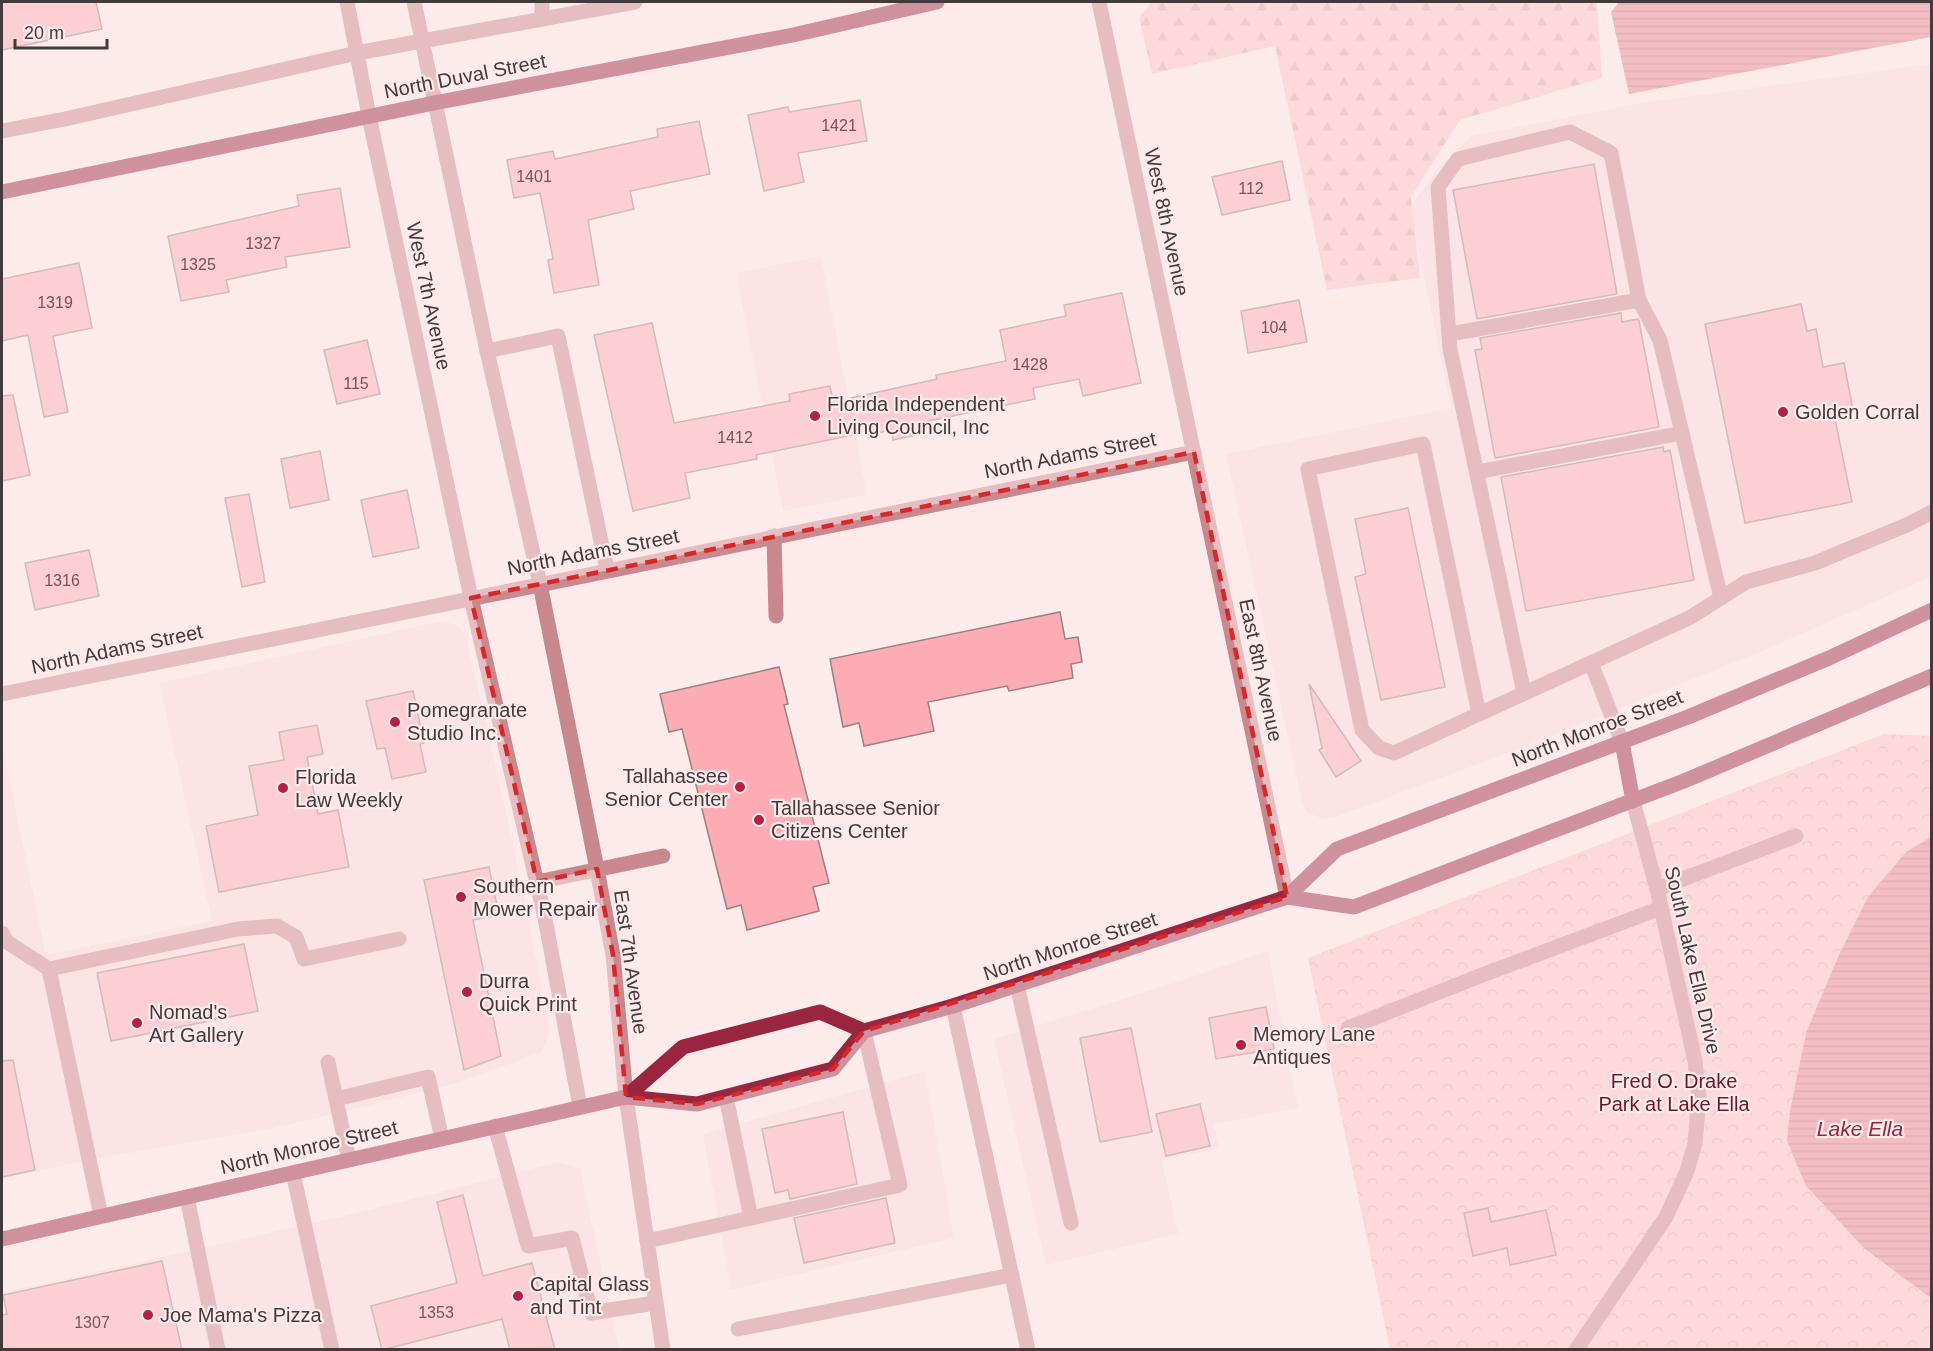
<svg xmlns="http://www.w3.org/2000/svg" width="1933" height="1351" viewBox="0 0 1933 1351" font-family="Arial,sans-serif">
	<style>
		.built { fill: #fadbdd }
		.forest { fill: url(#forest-firs) }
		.park { fill: url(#park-crowns) }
		.water { fill: url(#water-rules) }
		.building { fill: #fdacb4; stroke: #988384; stroke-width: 1.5 }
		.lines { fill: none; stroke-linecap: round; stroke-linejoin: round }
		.minor { stroke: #c9878e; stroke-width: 15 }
		.major { stroke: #9a253f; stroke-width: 15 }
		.marked { fill: none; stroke: #d62828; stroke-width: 4.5; stroke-dasharray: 12 8; stroke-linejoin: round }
		.poi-dot { fill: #b32147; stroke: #fdebec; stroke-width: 2 }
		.labels { text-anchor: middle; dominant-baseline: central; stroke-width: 4.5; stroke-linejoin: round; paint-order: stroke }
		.number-label { font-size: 16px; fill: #725659 }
		.street-label { font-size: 20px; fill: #433a3b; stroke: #fdebec }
		.poi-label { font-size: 20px; fill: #433a3b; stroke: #fdebec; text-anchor: start }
		.park-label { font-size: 20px; fill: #6d172a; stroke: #fdebec }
		.water-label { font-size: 21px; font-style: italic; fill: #96253e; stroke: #fdebec }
	</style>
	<defs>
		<pattern id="forest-firs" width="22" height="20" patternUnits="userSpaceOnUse" patternTransform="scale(1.5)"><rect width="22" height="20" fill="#fec3c8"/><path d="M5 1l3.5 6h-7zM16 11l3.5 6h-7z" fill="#dba8ad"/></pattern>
		<pattern id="park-crowns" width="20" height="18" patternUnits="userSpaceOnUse" patternTransform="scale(1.5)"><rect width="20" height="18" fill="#fec3c8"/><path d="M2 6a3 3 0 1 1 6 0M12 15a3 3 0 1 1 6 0" fill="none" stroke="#dba8ad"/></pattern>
		<pattern id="water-rules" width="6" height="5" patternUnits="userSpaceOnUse" patternTransform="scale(1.5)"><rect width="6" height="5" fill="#e68591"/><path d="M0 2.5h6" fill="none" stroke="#bc6e78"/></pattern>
	</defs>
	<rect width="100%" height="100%" fill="#fdebec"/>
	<g class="built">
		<path d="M 1931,64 L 1931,577 L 1756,654 L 1519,749 L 1333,818 L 1323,819 L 1306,812 L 1302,802 L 1226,454 L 1451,408 L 1410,208 L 1438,168 L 1471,136 L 1640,103 Z"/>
		<path d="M 821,256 L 867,495 L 783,511 L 736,273 Z"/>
		<path d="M 442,621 L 457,625 L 466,637 L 516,857 L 550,1030 L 542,1052 L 457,1083 L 359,1108 L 274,1128 L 89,1160 L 2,1179 L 2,744 L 46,955 L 212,921 L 159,683 Z"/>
		<path d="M 1268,951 L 1298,1108 L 1214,1124 L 1220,1148 L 1162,1160 L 1178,1234 L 1046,1265 L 994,1039 L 1180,981 Z"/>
		<path d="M 925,1071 L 954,1238 L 731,1290 L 703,1134 Z"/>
		<path d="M 558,1162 L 580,1168 L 619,1349 L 2,1350 L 2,1293 L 352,1214 Z"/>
	</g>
	<path class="forest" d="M 1152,2 L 1597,2 L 1602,78 L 1460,120 L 1411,197 L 1420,278 L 1327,290 L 1275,46 L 1152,74 L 1139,17 Z"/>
	<path class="park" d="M 1884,734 L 1931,736 L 1931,1349 L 1390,1349 L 1308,958 Z"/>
	<g class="water">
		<path d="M 1619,2 L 1931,2 L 1931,37 L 1629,94 L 1611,12 Z"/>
		<path d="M 1931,837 L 1931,1298 L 1865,1249 L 1806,1186 L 1787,1141 L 1790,1111 L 1806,1033 L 1838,957 L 1868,897 L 1906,852 Z"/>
	</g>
	<g class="building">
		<path d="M 2,2 L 96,2 L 102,29 L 2,50 Z"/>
		<path d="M 860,100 L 867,141 L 798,153 L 804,182 L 764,191 L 748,115 L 788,107 L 789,112 Z"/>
		<path d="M 699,121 L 710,174 L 630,191 L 634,209 L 588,220 L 599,285 L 554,293 L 548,260 L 553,259 L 540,193 L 514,198 L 507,160 L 553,151 L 555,159 L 658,137 L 657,129 Z"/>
		<path d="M 1282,161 L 1290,200 L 1222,215 L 1212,177 Z"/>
		<path d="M 1594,164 L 1617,294 L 1477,319 L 1453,190 Z"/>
		<path d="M 340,188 L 350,247 L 285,257 L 287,267 L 226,280 L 229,292 L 181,301 L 168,236 L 299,206 L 297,195 Z"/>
		<path d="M 79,263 L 92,328 L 53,336 L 68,412 L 44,417 L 28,335 L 2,341 L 2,279 Z"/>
		<path d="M 1122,293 L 1141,383 L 1083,396 L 1079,379 L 1033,388 L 1035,399 L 914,424 L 916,435 L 893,440 L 891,430 L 877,433 L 877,430 L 756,455 L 757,459 L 685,473 L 690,498 L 633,511 L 594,335 L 652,323 L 674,423 L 790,401 L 789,394 L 830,386 L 833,402 L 937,379 L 936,375 L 1006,361 L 1000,330 L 1066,316 L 1064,305 Z"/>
		<path d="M 1299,300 L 1307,342 L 1248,353 L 1241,311 Z"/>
		<path d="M 1801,304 L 1807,331 L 1816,329 L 1823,367 L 1844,363 L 1853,410 L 1834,414 L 1852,502 L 1745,523 L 1705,324 Z"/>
		<path d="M 1621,313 L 1622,322 L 1638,319 L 1639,321 L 1659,427 L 1495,458 L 1475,350 L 1482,349 L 1480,338 Z"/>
		<path d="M 367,340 L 380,394 L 337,404 L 324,350 Z"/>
		<path d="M 13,395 L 30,475 L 2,481 L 2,396 Z"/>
		<path d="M 1663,447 L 1664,452 L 1670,450 L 1694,580 L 1526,611 L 1501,477 Z"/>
		<path d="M 320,451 L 329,500 L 290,508 L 281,459 Z"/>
		<path d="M 407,490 L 419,548 L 373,557 L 361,500 Z"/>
		<path d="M 249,494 L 265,582 L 242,587 L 225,498 Z"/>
		<path d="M 1408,508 L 1445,687 L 1381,700 L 1355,577 L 1366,574 L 1355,519 Z"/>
		<path d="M 89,550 L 99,596 L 35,610 L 25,563 Z"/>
		<path d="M 1060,612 L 1065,639 L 1078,637 L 1082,662 L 1071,664 L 1073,678 L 1009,691 L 1007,686 L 928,702 L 934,731 L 864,746 L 859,723 L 843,727 L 830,659 Z"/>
		<path d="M 779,667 L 788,704 L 784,705 L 829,883 L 813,887 L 819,911 L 747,930 L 741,905 L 727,909 L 682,729 L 669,732 L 660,694 Z"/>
		<path d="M 1309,684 L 1361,761 L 1336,777 L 1319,750 L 1322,748 Z"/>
		<path d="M 413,691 L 424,743 L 420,744 L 426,772 L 392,779 L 385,748 L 377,749 L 366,701 Z"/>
		<path d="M 317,725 L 323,754 L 307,757 L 318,814 L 338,810 L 349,867 L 219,892 L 206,826 L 258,815 L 249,766 L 284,760 L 279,732 Z"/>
		<path d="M 489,867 L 499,915 L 473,920 L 501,1056 L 464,1070 L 424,880 Z"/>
		<path d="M 244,944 L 258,1011 L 111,1041 L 97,973 Z"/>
		<path d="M 1266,1007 L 1274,1049 L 1216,1059 L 1209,1018 Z"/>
		<path d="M 1131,1028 L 1152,1132 L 1100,1142 L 1080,1038 Z"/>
		<path d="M 13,1060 L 35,1170 L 2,1177 L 2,1061 Z"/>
		<path d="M 1200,1104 L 1210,1146 L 1166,1156 L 1156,1114 Z"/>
		<path d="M 843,1112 L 857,1184 L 790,1199 L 788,1190 L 775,1193 L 762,1129 Z"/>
		<path d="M 463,1195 L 483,1276 L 532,1263 L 555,1350 L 510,1350 L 502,1319 L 382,1350 L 371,1306 L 457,1283 L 437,1202 Z"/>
		<path d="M 886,1198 L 895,1243 L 804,1263 L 794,1218 Z"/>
		<path d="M 1488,1208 L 1491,1222 L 1546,1210 L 1556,1255 L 1510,1265 L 1507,1248 L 1473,1256 L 1464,1213 Z"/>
		<path d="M 162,1261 L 182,1350 L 2,1350 L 2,1315 L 7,1314 L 3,1295 Z"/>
	</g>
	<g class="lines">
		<g class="minor">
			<path d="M 347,2 L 369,116 L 471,598 L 545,918 L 580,1107"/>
			<path d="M 414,2 L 487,351 L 540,584 L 597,869 L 613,955 L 626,1097 L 663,1350"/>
			<path d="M 542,2 L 542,18"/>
			<path d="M 1099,2 L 1287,897"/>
			<path d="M 2,131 L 65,119 L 357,53 L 635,2"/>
			<path d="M 1450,334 L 1639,300"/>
			<path d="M 487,351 L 558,336 L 607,570"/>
			<path d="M 1477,472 L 1682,433"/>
			<path d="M 774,536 L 776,616"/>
			<path d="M 1591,663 L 1622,742"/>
			<path d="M 1524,693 L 1450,349 L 1438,187 L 1458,159 L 1570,132 L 1611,153 L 1639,300 L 1660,340 L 1721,598"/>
			<path d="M 2,694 L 1194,452"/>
			<path d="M 1479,714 L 1423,444 L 1308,469 L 1362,730 L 1379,748 L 1394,753 L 1691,617 L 1746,582 L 1815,563 L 1909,524 L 1932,512"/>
			<path d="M 537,882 L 663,856"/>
			<path d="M 1657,889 L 1796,836"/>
			<path d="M 2,933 L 7,942 L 49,969"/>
			<path d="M 1017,985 L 1071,1223"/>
			<path d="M 953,1006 L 1028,1350"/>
			<path d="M 1348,1028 L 1477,977 L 1661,908"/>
			<path d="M 328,1062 L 349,1160"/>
			<path d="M 726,1097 L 751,1218"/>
			<path d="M 336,1099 L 428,1077 L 442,1139"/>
			<path d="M 495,1126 L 528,1246 L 572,1238 L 591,1313 L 655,1303"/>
			<path d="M 293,1173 L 332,1350"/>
			<path d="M 187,1197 L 218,1350"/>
			<path d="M 101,1216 L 49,969 L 238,929 L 277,926 L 296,937 L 304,959 L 399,939"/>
			<path d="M 647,1241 L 900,1185 L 864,1031"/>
			<path d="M 738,1329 L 1012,1275"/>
			<path d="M 1576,1350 L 1666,1217 L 1687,1171 L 1695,1143 L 1699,1097 L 1695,1061 L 1657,889 L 1633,801"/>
		</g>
		<g class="major">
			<path d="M 2,192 L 434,103 L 793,35 L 937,2"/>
			<path d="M 1622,742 L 1633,801"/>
			<path d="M 1287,897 L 1354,907 L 1684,781 L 1932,676"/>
			<path d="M 626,1097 L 683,1047 L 820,1012 L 864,1031"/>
			<path d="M 2,1239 L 626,1097 L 697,1104 L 833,1069 L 864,1031 L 953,1006 L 1287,897 L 1337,849 L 1688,717 L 1829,658 L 1932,610"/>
		</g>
	</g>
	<path d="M0 0H1933V1351H0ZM 1194,452 L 1287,897 L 864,1031 L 833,1069 L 697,1104 L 626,1097 L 613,955 L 597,869 L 537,882 L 471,598 Z" fill="#fdebec" fill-opacity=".55" fill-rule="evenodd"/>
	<path class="marked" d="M 1194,452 L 1287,897 L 864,1031 L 833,1069 L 697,1104 L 626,1097 L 613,955 L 597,869 L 537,882 L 471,598 Z"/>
	<g class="poi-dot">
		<circle cx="1783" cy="412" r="6"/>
		<circle cx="815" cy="416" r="6"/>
		<circle cx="395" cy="722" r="6"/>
		<circle cx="740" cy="787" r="6"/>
		<circle cx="283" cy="788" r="6"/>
		<circle cx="759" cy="820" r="6"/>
		<circle cx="461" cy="897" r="6"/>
		<circle cx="467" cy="992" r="6"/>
		<circle cx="137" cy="1023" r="6"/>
		<circle cx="1241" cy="1045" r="6"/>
		<circle cx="518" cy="1296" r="6"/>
		<circle cx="148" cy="1315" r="6"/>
	</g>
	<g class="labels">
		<g class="number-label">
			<text x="839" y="125">1421</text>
			<text x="534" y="176">1401</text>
			<text x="1251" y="188">112</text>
			<text x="263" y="243">1327</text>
			<text x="198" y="264">1325</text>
			<text x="55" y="302">1319</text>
			<text x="1274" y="327">104</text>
			<text x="1030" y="364">1428</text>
			<text x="356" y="383">115</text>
			<text x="735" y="437">1412</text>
			<text x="62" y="580">1316</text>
			<text x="436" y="1312">1353</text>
			<text x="92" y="1322">1307</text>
		</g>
		<g class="street-label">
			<text transform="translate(465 76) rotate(-11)">North Duval Street</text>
			<text transform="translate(1167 222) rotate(78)">West 8th Avenue</text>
			<text transform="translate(429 296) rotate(78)">West 7th Avenue</text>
			<text transform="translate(1070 455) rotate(-11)">North Adams Street</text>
			<text transform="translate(593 552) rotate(-11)">North Adams Street</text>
			<text transform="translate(117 649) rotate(-12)">North Adams Street</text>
			<text transform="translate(1261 670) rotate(78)">East 8th Avenue</text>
			<text transform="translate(1597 728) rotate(-21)">North Monroe Street</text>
			<text transform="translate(1070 946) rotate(-18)">North Monroe Street</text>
			<text transform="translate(1693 960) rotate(77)">South Lake Ella Drive</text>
			<text transform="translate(631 962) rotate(82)">East 7th Avenue</text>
			<text transform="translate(309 1147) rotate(-13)">North Monroe Street</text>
		</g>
		<g class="poi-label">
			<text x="827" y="404">Florida Independent<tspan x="827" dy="23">Living Council, Inc</tspan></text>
			<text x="1795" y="412">Golden Corral</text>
			<text x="407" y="710">Pomegranate<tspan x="407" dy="23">Studio Inc.</tspan></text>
			<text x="728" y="776" text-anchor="end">Tallahassee<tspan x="728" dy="23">Senior Center</tspan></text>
			<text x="295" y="777">Florida<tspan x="295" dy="23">Law Weekly</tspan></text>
			<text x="771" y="808">Tallahassee Senior<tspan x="771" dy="23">Citizens Center</tspan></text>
			<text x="473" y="886">Southern<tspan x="473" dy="23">Mower Repair</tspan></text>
			<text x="479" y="981">Durra<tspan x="479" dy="23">Quick Print</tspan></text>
			<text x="149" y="1012">Nomad's<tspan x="149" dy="23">Art Gallery</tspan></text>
			<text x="1253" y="1034">Memory Lane<tspan x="1253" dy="23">Antiques</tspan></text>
			<text x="530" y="1284">Capital Glass<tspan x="530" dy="23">and Tint</tspan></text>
			<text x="160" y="1315">Joe Mama's Pizza</text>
		</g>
		<g class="park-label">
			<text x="1674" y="1081">Fred O. Drake<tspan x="1674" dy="23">Park at Lake Ella</tspan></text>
		</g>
		<g class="water-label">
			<text x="1860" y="1128">Lake Ella</text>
		</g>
	</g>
	<rect width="1933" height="1351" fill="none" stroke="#433a3b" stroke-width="6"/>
	<path d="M15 39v9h92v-9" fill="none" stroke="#433a3b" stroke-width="3"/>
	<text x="24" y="39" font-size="18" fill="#433a3b" stroke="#fdebec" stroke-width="4.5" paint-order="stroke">20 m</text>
</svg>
